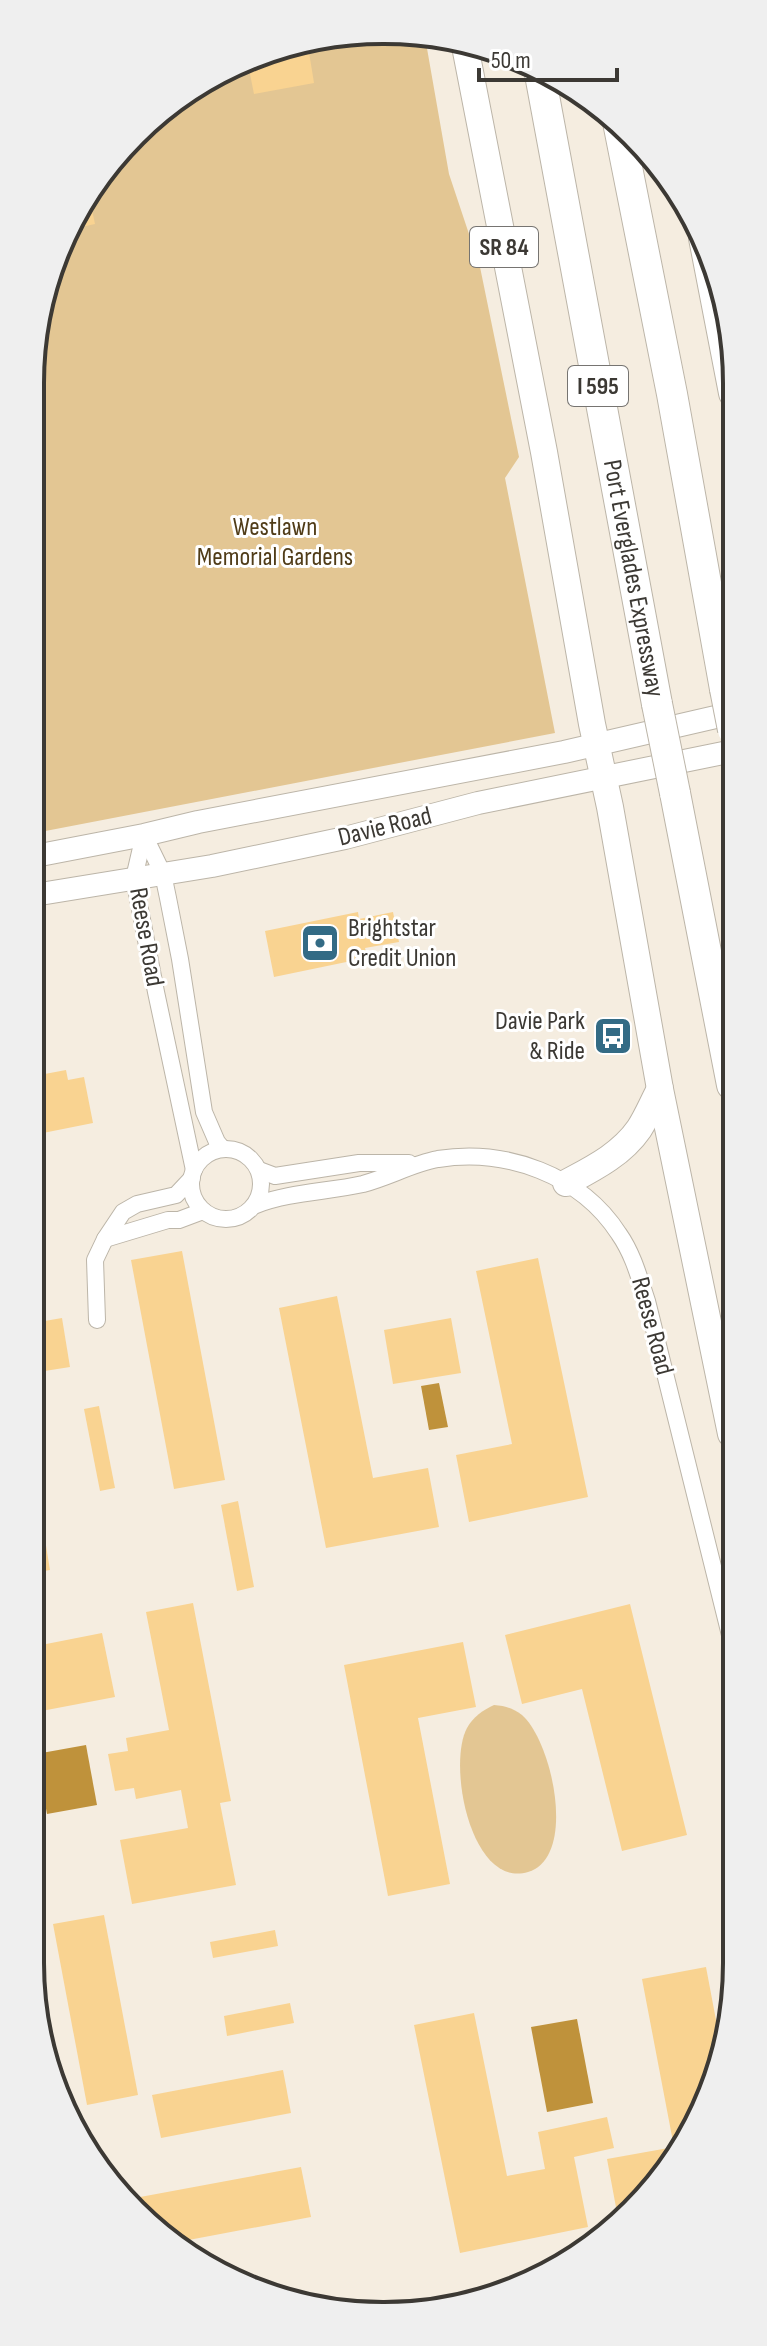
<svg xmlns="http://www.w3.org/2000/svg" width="767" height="2346" viewBox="0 0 767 2346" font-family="'Sofia Sans Condensed',sans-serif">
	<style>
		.green { fill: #e3c693 }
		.water { fill: #bf923b }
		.building { fill: #f9d391 }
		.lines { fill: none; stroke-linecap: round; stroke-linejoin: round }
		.minor-casing { stroke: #bcb5a8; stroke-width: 18 }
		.secondary-casing { stroke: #bcb5a8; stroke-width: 24 }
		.primary-casing { stroke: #bcb5a8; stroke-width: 28 }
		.motorway-casing { stroke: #bcb5a8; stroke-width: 32 }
		.minor { stroke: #fff; stroke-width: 16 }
		.secondary { stroke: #fff; stroke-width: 22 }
		.primary { stroke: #fff; stroke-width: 26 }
		.motorway { stroke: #fff; stroke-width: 30 }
		.motorway-bridge-casing { stroke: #bcb5a8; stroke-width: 32; stroke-linecap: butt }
		.motorway-bridge { stroke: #fff; stroke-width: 30 }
		.labels { text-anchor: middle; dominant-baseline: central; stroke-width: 6; stroke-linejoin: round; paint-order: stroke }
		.shield { fill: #fff; stroke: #767471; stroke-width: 2 }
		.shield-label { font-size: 24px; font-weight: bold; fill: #3c3934 }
		.park-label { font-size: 26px; fill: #503c18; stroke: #fff }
		.street-label { font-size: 26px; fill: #3c3934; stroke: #fff }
		.poi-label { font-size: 26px; fill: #3c3934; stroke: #fff; text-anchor: start }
		.rim { fill: none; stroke: #3c3934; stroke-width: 4 }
	</style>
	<rect width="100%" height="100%" fill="#f5ede0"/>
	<g class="green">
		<path d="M 315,37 L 425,37 L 449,174 L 480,267 L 519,457 L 505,478 L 555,733 L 35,833 L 37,314 L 90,187 L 188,89 Z"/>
		<path d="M 494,1705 C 505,1706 513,1708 522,1715 C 552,1741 578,1857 528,1872 C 471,1889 447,1765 467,1728 C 473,1717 483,1710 494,1705 Z"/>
	</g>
	<g class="water">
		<path d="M 439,1383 L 448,1427 L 429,1430 L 421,1386 Z"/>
		<path d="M 86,1745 L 97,1805 L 47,1814 L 36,1754 Z"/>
		<path d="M 577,2019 L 593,2103 L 547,2112 L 531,2027 Z"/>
	</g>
	<g class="building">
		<path d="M 307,40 L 314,83 L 254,94 L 248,64 Z"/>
		<path d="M 88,191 L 95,224 L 72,229 L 76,219 Z"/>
		<path d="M 358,912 L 359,919 L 393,912 L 399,942 L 365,948 L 367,955 L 356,957 L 356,960 L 274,977 L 265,931 Z"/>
		<path d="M 66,1070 L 68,1080 L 84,1077 L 93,1123 L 33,1135 L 34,1076 Z"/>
		<path d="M 182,1251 L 225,1480 L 174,1489 L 131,1260 Z"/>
		<path d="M 538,1258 L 588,1497 L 469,1522 L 456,1455 L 512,1444 L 476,1271 Z"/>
		<path d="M 337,1296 L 373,1478 L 428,1468 L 439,1527 L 326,1548 L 279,1308 Z"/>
		<path d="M 62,1318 L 70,1367 L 32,1373 L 33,1323 Z"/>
		<path d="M 451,1318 L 461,1373 L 393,1384 L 384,1330 Z"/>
		<path d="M 99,1406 L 115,1488 L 100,1491 L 84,1409 Z"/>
		<path d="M 238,1501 L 254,1587 L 237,1591 L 221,1505 Z"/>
		<path d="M 32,1509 L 40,1509 L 50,1570 L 32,1573 Z"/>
		<path d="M 193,1603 L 231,1801 L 220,1803 L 236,1885 L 132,1904 L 120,1840 L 188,1828 L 181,1790 L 136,1799 L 134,1788 L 115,1791 L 108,1754 L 128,1751 L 126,1738 L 169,1730 L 146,1612 Z"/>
		<path d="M 630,1604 L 687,1835 L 622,1851 L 582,1689 L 522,1704 L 505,1635 Z"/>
		<path d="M 102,1633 L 115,1697 L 31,1713 L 31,1647 Z"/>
		<path d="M 463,1642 L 476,1707 L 418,1718 L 450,1884 L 388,1896 L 344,1665 Z"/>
		<path d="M 104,1915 L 138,2095 L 87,2105 L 53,1924 Z"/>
		<path d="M 275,1930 L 278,1946 L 213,1958 L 210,1942 Z"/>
		<path d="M 706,1967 L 722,2052 L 678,2158 L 618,2218 L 607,2159 L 674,2147 L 642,1979 Z"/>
		<path d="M 290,2003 L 294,2023 L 227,2036 L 224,2016 Z"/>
		<path d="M 474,2013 L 507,2176 L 545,2169 L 538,2132 L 607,2117 L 614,2148 L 574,2157 L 588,2227 L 460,2253 L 414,2025 Z"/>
		<path d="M 283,2070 L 291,2113 L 161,2138 L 152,2095 Z"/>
		<path d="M 301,2167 L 311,2217 L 178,2242 L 124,2200 Z"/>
	</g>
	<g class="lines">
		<g class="minor-casing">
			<g id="minor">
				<path d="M 144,835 L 134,878 L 156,992 L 194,1170"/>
				<path d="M 144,835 L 163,874 L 168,898 L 180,959 L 204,1112 L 217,1142 L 223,1149"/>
				<circle cx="226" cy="1184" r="35"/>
				<path d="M 259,1170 L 275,1176 L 359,1163 L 409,1163"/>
				<path d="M 256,1205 C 290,1192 327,1192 363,1184 C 389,1177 412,1164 438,1159 C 506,1148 581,1175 619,1234 C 633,1254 639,1277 647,1301 L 731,1639"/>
				<path d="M 105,1239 L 168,1220 L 179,1220 L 203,1211"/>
				<path d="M 97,1320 L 95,1260 L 105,1239 L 123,1212 L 137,1204 L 176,1195 L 192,1178"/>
			</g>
		</g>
		<g class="secondary-casing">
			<g id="secondary">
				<path d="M 35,856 L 144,835 L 198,822 L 564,752 L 733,713"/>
				<path d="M 34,895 L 212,866 L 345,838 L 478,803 L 733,751"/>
			</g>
		</g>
		<g class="primary-casing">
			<g id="primary">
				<path d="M 464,41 L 544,452 L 592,724 L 610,807 L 660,1089 L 731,1434"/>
				<path d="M 566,1183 C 592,1169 621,1155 639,1129 C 647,1117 653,1102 660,1089"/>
			</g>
		</g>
		<g class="motorway-casing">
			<g id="motorway">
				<path id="s1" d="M 539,69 L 657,704"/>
				<path d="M 618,122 L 672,394 L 725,689"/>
				<path d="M 704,238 L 734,393"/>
				<path d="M 675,793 L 732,1085"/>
			</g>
		</g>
		<use href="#minor" class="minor"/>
		<use href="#secondary" class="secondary"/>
		<use href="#primary" class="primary"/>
		<use href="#motorway" class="motorway"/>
		<g class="motorway-bridge-casing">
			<g id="motorway-bridge">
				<path d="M 725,689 L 733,730"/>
				<path d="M 657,704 L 675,793"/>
			</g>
		</g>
		<use href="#motorway-bridge" class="motorway-bridge"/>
	</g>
	<defs>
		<g id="bank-square" transform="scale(2)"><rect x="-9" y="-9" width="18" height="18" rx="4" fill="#336b85" stroke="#fff"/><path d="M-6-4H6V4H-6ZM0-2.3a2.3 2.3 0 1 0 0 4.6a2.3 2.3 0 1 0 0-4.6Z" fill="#fff"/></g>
		<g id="bus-square" transform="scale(2)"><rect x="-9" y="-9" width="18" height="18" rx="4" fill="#336b85" stroke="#fff"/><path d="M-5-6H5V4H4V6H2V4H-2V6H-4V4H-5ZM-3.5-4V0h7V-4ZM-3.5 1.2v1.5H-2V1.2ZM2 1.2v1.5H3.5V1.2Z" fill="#fff"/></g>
	</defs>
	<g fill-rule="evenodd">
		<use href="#bank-square" x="320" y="943"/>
		<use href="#bus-square" x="613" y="1036"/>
	</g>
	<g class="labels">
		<g class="shield">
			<rect x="470" y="227" width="68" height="40" rx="6"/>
			<rect x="568" y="366" width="60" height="40" rx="6"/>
		</g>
		<g class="shield-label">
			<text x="504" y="247">SR 84</text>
			<text x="598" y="386">I 595</text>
		</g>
		<g class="park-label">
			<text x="275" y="527">Westlawn<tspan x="275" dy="30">Memorial Gardens</tspan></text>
		</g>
		<g class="street-label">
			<text stroke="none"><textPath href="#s1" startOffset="518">Port Everglades Expressway</textPath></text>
			<text transform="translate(385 827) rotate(-14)">Davie Road</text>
			<text transform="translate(146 937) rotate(80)">Reese Road</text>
			<text transform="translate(652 1326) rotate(75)">Reese Road</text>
		</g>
		<g class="poi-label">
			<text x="348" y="928">Brightstar<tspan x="348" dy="30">Credit Union</tspan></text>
			<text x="585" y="1021" text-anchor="end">Davie Park<tspan x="585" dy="30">&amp; Ride</tspan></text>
		</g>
	</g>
	<path d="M0 0H767V2346H0ZM383 44H384A339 339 0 0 1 723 383V1963A339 339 0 0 1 384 2302H383A339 339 0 0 1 44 1963V383A339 339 0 0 1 383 44Z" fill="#efefef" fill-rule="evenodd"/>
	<path class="rim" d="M383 44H384A339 339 0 0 1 723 383V1963A339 339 0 0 1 384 2302H383A339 339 0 0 1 44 1963V383A339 339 0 0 1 383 44Z"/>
	<path d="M479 68v12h138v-12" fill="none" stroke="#3c3934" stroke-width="4"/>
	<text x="491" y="68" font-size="24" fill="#3c3934" stroke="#ffffff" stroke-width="6" paint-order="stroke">50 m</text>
</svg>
